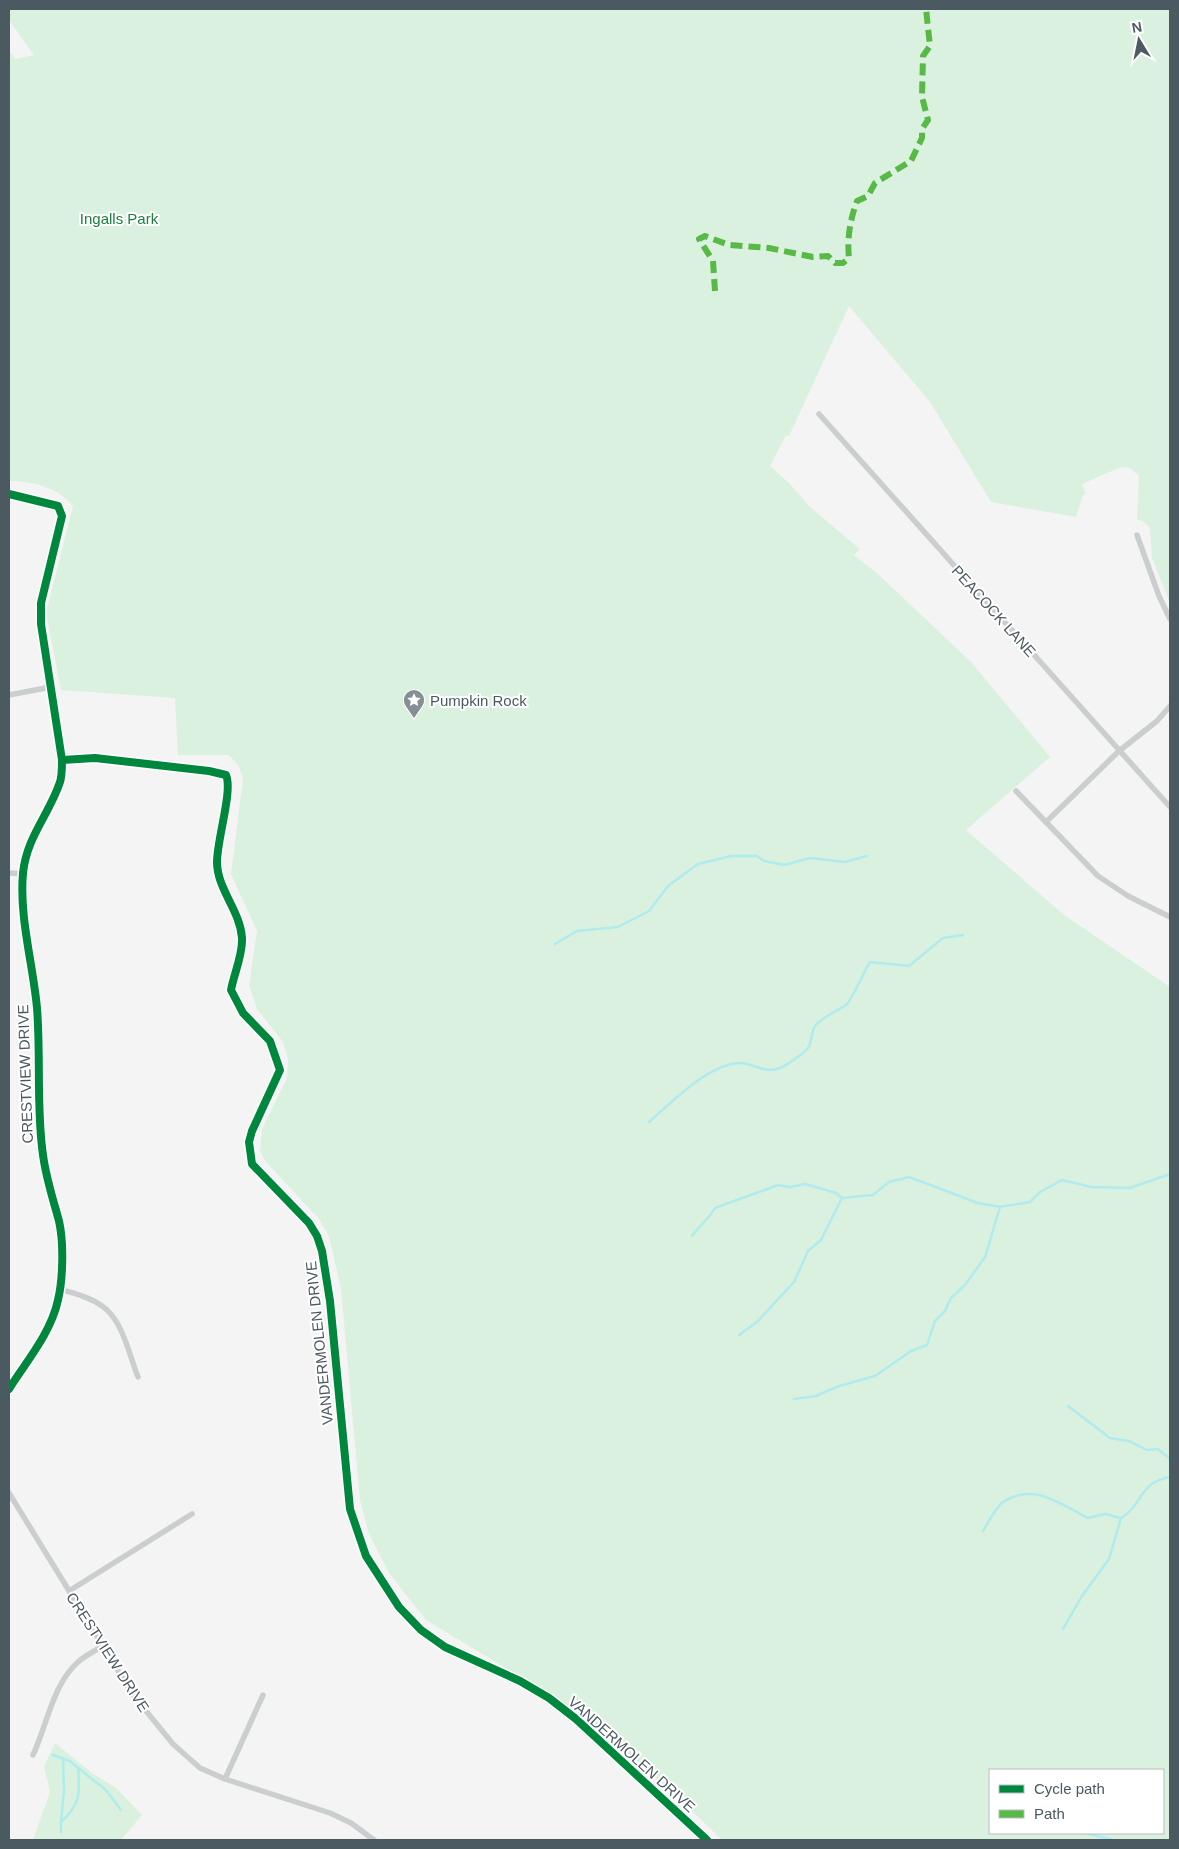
<svg xmlns="http://www.w3.org/2000/svg" width="1179" height="1849" viewBox="0 0 1179 1849" font-family="Helvetica,sans-serif">
	<style>
		.green { fill: #daf1df; fill-rule: evenodd }
		.lines { fill: none; stroke-linecap: round; stroke-linejoin: round }
		.stream { stroke: #b0ebed; stroke-width: 2.5 }
		.street { stroke: #cbcecf; stroke-width: 5.5 }
		.quiet { stroke: #58b947; stroke-width: 6; stroke-dasharray: 12 6; stroke-linecap: butt }
		.cycleway-casing { stroke: #fff; stroke-width: 11 }
		.cycleway { stroke: #00873e; stroke-width: 8 }
		.labels { text-anchor: middle; dominant-baseline: central; stroke-width: 4; stroke-linejoin: round; paint-order: stroke }
		.park-label { font-size: 15px; fill: #1b813d; stroke: #fff }
		.street-label { font-size: 15px; fill: #4b5960; stroke: #fff }
		.poi-label { font-size: 15px; fill: #4b5960; stroke: #fff; text-anchor: start }
	</style>
	<rect width="100%" height="100%" fill="#f4f4f4"/>
	<g class="green">
		<path d="M 9,9 L 1170,9 L 1170,603 L 1152,558 L 1150,528 L 1144,522 L 1137,519 L 1139,476 L 1130,468 L 1121,467 L 1082,484 L 1086,494 L 1083,495 L 1076,517 L 991,502 L 930,402 L 849,306 L 789,436 L 786,435 L 770,466 L 790,484 L 810,507 L 860,549 L 854,555 L 878,574 L 971,662 L 1050,757 L 966,830 L 1064,915 L 1170,987 L 1170,1840 L 722,1840 L 686,1805 L 582,1714 L 426,1620 L 389,1573 L 369,1534 L 360,1500 L 341,1289 L 329,1236 L 319,1219 L 266,1162 L 260,1151 L 262,1129 L 287,1078 L 288,1060 L 283,1042 L 257,1009 L 249,985 L 257,931 L 231,874 L 243,778 L 238,765 L 229,755 L 178,755 L 175,698 L 61,690 L 46,613 L 73,506 C 58,487 32,481 9,481 L 9,50 L 15,59 L 34,55 L 9,20 ZM 990,1770 L 1163,1770 L 1163,1833 L 990,1833 Z"/>
		<path d="M 55,1743 L 93,1774 L 115,1787 L 142,1815 L 121,1840 L 33,1840 L 50,1792 L 44,1767 Z"/>
	</g>
	<g class="lines">
		<g class="stream">
			<path d="M 555,944 L 577,931 L 618,927 L 649,911 L 668,886 L 698,864 L 731,856 L 757,856 L 764,861 L 784,865 L 810,858 L 845,862 L 867,856"/>
			<path d="M 649,1122 C 672,1102 708,1064 740,1063 C 755,1063 762,1074 780,1068 C 787,1065 803,1054 808,1048 C 812,1042 811,1032 815,1026 C 823,1016 836,1012 846,1005 C 853,998 863,973 870,962 L 909,966 L 943,938 L 963,935"/>
			<path d="M 692,1236 C 700,1225 709,1219 715,1208 L 778,1185 L 790,1187 L 805,1184 L 836,1193 L 842,1198 L 873,1195 L 889,1182 L 909,1177 L 978,1203 L 1000,1207"/>
			<path d="M 739,1335 L 757,1322 L 794,1282 L 808,1251 L 821,1240 L 842,1198"/>
			<path d="M 794,1399 L 816,1396 L 839,1386 L 875,1376 L 911,1351 L 927,1345 L 935,1321 L 945,1311 L 951,1298 L 965,1285 L 985,1257 L 1000,1207 L 1030,1202 L 1040,1192 L 1062,1180 L 1091,1187 L 1130,1188 L 1170,1174"/>
			<path d="M 1068,1406 L 1110,1438 L 1129,1441 L 1147,1450 L 1158,1449 L 1170,1459"/>
			<path d="M 983,1531 C 988,1523 995,1508 1003,1502 C 1034,1482 1060,1504 1088,1518 L 1105,1514 L 1121,1518"/>
			<path d="M 1063,1629 L 1082,1596 L 1109,1559 L 1121,1518 C 1143,1505 1139,1482 1170,1477"/>
			<path d="M 53,1755 L 70,1761 L 78,1768 C 80,1793 81,1804 61,1822 L 61,1832"/>
			<path d="M 78,1768 L 106,1790 L 121,1810"/>
			<path d="M 61,1822 L 64,1790 L 63,1759"/>
			<path d="M 1085,1833 L 1113,1840"/>
		</g>
		<g class="street">
			<path d="M 819,414 L 1170,807"/>
			<path d="M 9,494 L 58,506 L 62,516 L 41,603 L 41,624 L 62,760 C 62,767 62,776 60,782 C 49,815 27,836 23,873 C 19,917 33,964 37,1008 C 41,1057 36,1107 43,1155 C 46,1178 53,1199 59,1221 C 64,1243 63,1279 58,1300 C 51,1333 26,1362 9,1389"/>
			<path d="M 1137,535 L 1159,596 L 1170,619"/>
			<path d="M 9,695 L 51,687"/>
			<path d="M 62,760 L 95,758 L 209,771 L 226,775 C 233,791 217,839 217,862 C 217,889 240,910 242,938 C 243,954 234,974 231,990 L 243,1013 L 270,1041 L 280,1070 L 252,1131 L 249,1142 L 252,1164 L 309,1223 L 317,1236 L 322,1251 L 330,1301 L 350,1509 L 366,1556 L 399,1607 L 421,1630 L 445,1647 L 520,1681 L 549,1698 L 576,1719 L 707,1840"/>
			<path d="M 1016,791 L 1098,876 L 1128,896 L 1170,917"/>
			<path d="M 1046,822 L 1119,751 L 1157,721 L 1170,706"/>
			<path d="M 9,873 L 23,874"/>
			<path d="M 59,1289 C 73,1293 90,1297 102,1306 C 123,1320 129,1355 138,1377"/>
			<path d="M 9,1493 L 133,1695 L 173,1744 L 200,1768 L 225,1779 L 330,1813 L 351,1823 L 374,1840"/>
			<path d="M 69,1591 L 192,1514"/>
			<path d="M 33,1755 C 47,1725 53,1684 78,1662 C 86,1655 96,1650 105,1645"/>
			<path d="M 225,1779 L 263,1695"/>
		</g>
		<path class="quiet" d="M 715,291 L 713,261 L 699,239 L 705,236 L 729,245 L 769,248 L 813,257 L 828,256 L 835,263 L 843,263 L 849,258 C 847,238 850,220 857,201 L 868,196 L 875,183 L 911,161 L 922,138 L 922,129 L 928,120 L 922,97 L 923,56 L 930,46 L 926,9"/>
		<g class="cycleway-casing">
			<g id="cycleway">
				<path d="M 9,494 L 58,506 L 62,516 L 41,603 L 41,624 L 62,760 C 62,767 62,776 60,782 C 49,815 27,836 23,873 C 19,917 33,964 37,1008 C 41,1057 36,1107 43,1155 C 46,1178 53,1199 59,1221 C 64,1243 63,1279 58,1300 C 51,1333 26,1362 9,1389"/>
				<path d="M 62,760 L 95,758 L 209,771 L 226,775 C 233,791 217,839 217,862 C 217,889 240,910 242,938 C 243,954 234,974 231,990 L 243,1013 L 270,1041 L 280,1070 L 252,1131 L 249,1142 L 252,1164 L 309,1223 L 317,1236 L 322,1251 L 330,1301 L 350,1509 L 366,1556 L 399,1607 L 421,1630 L 445,1647 L 520,1681 L 549,1698 L 576,1719 L 707,1840"/>
			</g>
		</g>
		<use href="#cycleway" class="cycleway"/>
	</g>
	<defs>
		<g id="sight-pin" transform="scale(1.125)"><path d="M0 17L-7.5 6A9.5 9.5 0 1 1 7.5 6Z" fill="#868f94" stroke="#fff"/><path d="M0-6L1.8-2.2L6-1.7L2.9 1.2L3.7 5.4L0 3.3L-3.7 5.4L-2.9 1.2L-6-1.7L-1.8-2.2Z" fill="#fff"/></g>
	</defs>
	<g fill-rule="evenodd">
		<use href="#sight-pin" x="414" y="700"/>
	</g>
	<g class="labels">
		<g class="park-label">
			<text x="119" y="218">Ingalls Park</text>
		</g>
		<g class="street-label">
			<text transform="translate(994 611) rotate(48)">PEACOCK LANE</text>
			<text transform="translate(25 1074) rotate(-92)">CRESTVIEW DRIVE</text>
			<text transform="translate(319 1343) rotate(-96)">VANDERMOLEN DRIVE</text>
			<text transform="translate(108 1652) rotate(57)">CRESTVIEW DRIVE</text>
			<text transform="translate(632 1754) rotate(42)">VANDERMOLEN DRIVE</text>
		</g>
		<g class="poi-label">
			<text x="430" y="700">Pumpkin Rock</text>
		</g>
	</g>
	<rect width="1179" height="1849" fill="none" stroke="#4b5960" stroke-width="20"/>
	<rect x="989" y="1769" width="175" height="65" fill="#ffffff" stroke="#b7bdbf"/>
	<rect x="999" y="1785" width="25" height="8" fill="#00873e" stroke="#b7bdbf"/>
	<text x="1034" y="1794" font-size="15" fill="#4b5960">Cycle path</text>
	<rect x="999" y="1810" width="25" height="8" fill="#58b947" stroke="#b7bdbf"/>
	<text x="1034" y="1819" font-size="15" fill="#4b5960">Path</text>
	<g transform="translate(1139 40) rotate(350)" stroke="#ffffff" stroke-width="4" paint-order="stroke">
	<path d="M0-4L9 19L0 12L-9 19Z" fill="#4b5960"/>
	<text y="-8" font-size="14" font-weight="bold" text-anchor="middle" fill="#4b5960">N</text>
	</g>
</svg>
